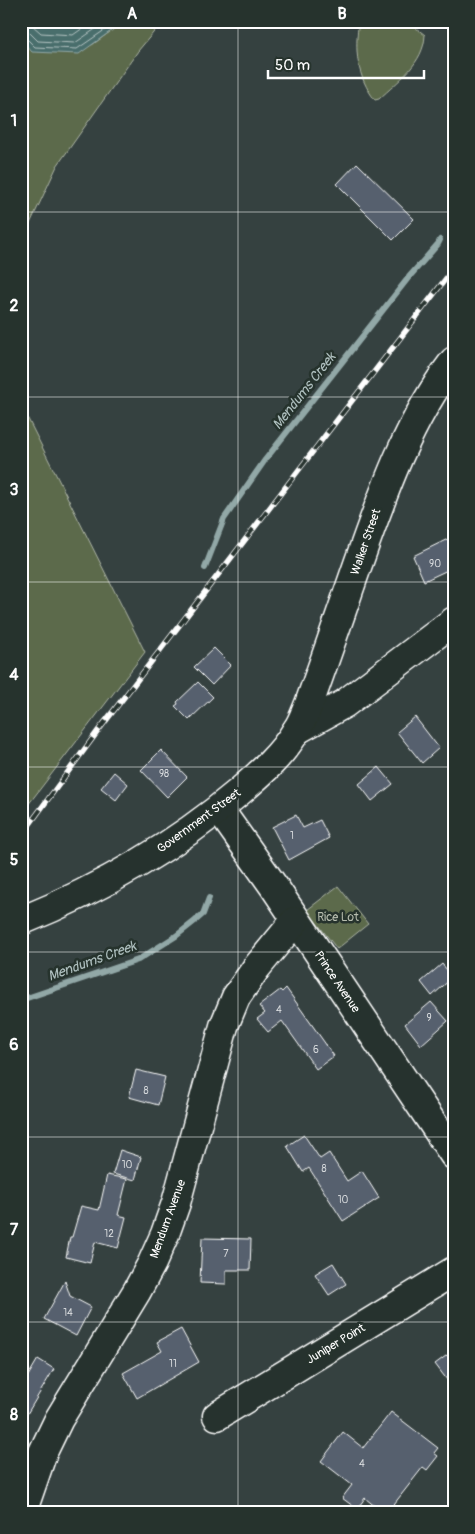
<svg xmlns="http://www.w3.org/2000/svg" width="475" height="1534" viewBox="0 0 475 1534" font-family="Pangolin,sans-serif">
	<style>
		.green { fill: #5c6b4c; stroke: #aeb5a6 }
		.water { fill: #496e6c; stroke: #92a8a7 }
		.lines { fill: none; stroke-linecap: round; stroke-linejoin: round }
		.shore { stroke: #b6c5c4; stroke-width: 1 }
		.stream { stroke: #92a8a7; stroke-width: 6 }
		.building { fill: #57616e; stroke: #fff }
		.minor-casing { stroke: #fff; stroke-width: 31 }
		.major-casing { stroke: #fff; stroke-width: 31 }
		.minor { stroke: #26332d; stroke-width: 28 }
		.major { stroke: #26332d; stroke-width: 28 }
		.rail-casing { stroke: #fff; stroke-width: 5.5 }
		.rail { stroke: #26332d; stroke-width: 4; stroke-dasharray: 11; stroke-linecap: butt }
		.grid { fill: none; stroke: #fff; stroke-width: 1; stroke-opacity: 0.55 }
		.labels { text-anchor: middle; dominant-baseline: central; stroke-width: 5; stroke-linejoin: round; paint-order: stroke }
		.number-label { font-size: 10px; fill: #d5d8db }
		.street-label { font-size: 12px; fill: #fff; stroke: #26332d }
		.park-label { font-size: 12px; fill: #b6bcae; stroke: #26332d }
		.water-label { font-size: 14px; font-style: italic; fill: #adbebd; stroke: #26332d }
		.neatline { fill: none; stroke: #fff; stroke-width: 2 }
		.grid-label { font-size: 16px; text-anchor: middle; font-weight: bold; fill: #fff }
	</style>
	<rect width="100%" height="100%" fill="#354140"/>
	<filter id="ink" filterUnits="userSpaceOnUse"><feTurbulence type="fractalNoise" baseFrequency=".02" numOctaves="2"/><feDisplacementMap in="SourceGraphic" scale="10" xChannelSelector="R" yChannelSelector="G"/><feConvolveMatrix kernelMatrix="1 2 1 2 8 2 1 2 1" color-interpolation-filters="sRGB"/></filter>
	<g filter="url(#ink)">
		<g class="green">
			<path d="M 21,21 L 92,45 L 125,21 L 163,21 L 138,51 L 57,166 L 21,243 Z"/>
			<path d="M 359,21 L 407,21 L 425,35 C 424,63 398,81 379,99 L 375,100 C 357,77 354,50 359,21 Z"/>
			<path d="M 21,405 L 145,652 L 21,814 Z"/>
			<path d="M 338,886 L 368,924 L 337,949 L 307,910 Z"/>
		</g>
		<path class="water" d="M 21,21 L 125,21 L 79,54 L 32,52 L 21,39 Z"/>
		<g class="lines">
			<g class="shore">
				<path d="M 21,23 L 32,25 L 41,33 L 73,35 L 93,21"/>
				<path d="M 21,30 L 29,32 L 38,41 L 75,43 L 107,21"/>
				<path d="M 21,37 L 26,38 L 35,47 L 77,49 L 118,21"/>
			</g>
			<g class="stream">
				<path d="M 205,568 L 224,519 L 265,460 L 409,277 L 438,244 L 440,240"/>
				<path d="M 21,1000 L 138,960 L 176,936 L 195,921 L 203,914 L 209,898"/>
			</g>
		</g>
		<g class="building">
			<path d="M 357,163 L 414,219 L 393,240 L 337,184 Z"/>
			<path d="M 454,536 L 454,567 L 424,581 L 413,556 Z"/>
			<path d="M 214,648 L 231,665 L 212,685 L 194,667 Z"/>
			<path d="M 198,682 L 213,697 L 189,720 L 175,706 L 178,704 L 177,702 Z"/>
			<path d="M 415,717 L 439,748 L 422,763 L 397,732 Z"/>
			<path d="M 161,750 L 187,777 L 167,797 L 141,770 Z"/>
			<path d="M 379,767 L 393,784 L 372,801 L 359,784 Z"/>
			<path d="M 114,772 L 128,784 L 116,800 L 101,788 Z"/>
			<path d="M 296,815 L 303,828 L 320,820 L 329,838 L 289,860 L 272,827 Z"/>
			<path d="M 442,964 L 453,977 L 432,996 L 421,982 Z"/>
			<path d="M 286,988 L 334,1056 L 316,1069 L 282,1021 L 268,1032 L 257,1019 L 265,1013 L 259,1006 L 280,990 L 282,992 Z"/>
			<path d="M 431,1002 L 448,1021 L 421,1045 L 405,1024 Z"/>
			<path d="M 136,1070 L 165,1077 L 158,1105 L 129,1097 Z"/>
			<path d="M 304,1135 L 320,1159 L 329,1153 L 347,1181 L 362,1171 L 379,1198 L 343,1221 L 309,1168 L 303,1172 L 287,1146 Z"/>
			<path d="M 120,1150 L 141,1157 L 135,1180 L 113,1174 Z"/>
			<path d="M 107,1175 L 127,1179 L 118,1215 L 126,1217 L 118,1248 L 95,1242 L 90,1263 L 66,1257 L 70,1237 L 72,1237 L 81,1206 L 99,1210 Z"/>
			<path d="M 202,1238 L 251,1239 L 250,1270 L 226,1270 L 226,1284 L 200,1283 Z"/>
			<path d="M 333,1263 L 346,1284 L 329,1295 L 315,1274 Z"/>
			<path d="M 65,1281 L 70,1296 L 91,1307 L 76,1336 L 44,1319 Z"/>
			<path d="M 181,1329 L 199,1362 L 137,1398 L 123,1373 L 162,1351 L 157,1342 Z"/>
			<path d="M 454,1350 L 454,1389 L 435,1364 Z"/>
			<path d="M 38,1359 L 54,1369 L 21,1424 L 21,1372 L 28,1376 Z"/>
			<path d="M 391,1412 L 438,1448 L 434,1453 L 438,1456 L 427,1470 L 423,1467 L 387,1513 L 383,1513 L 365,1498 L 357,1509 L 342,1498 L 352,1485 L 321,1461 L 343,1432 L 363,1448 Z"/>
		</g>
		<g class="lines">
			<g class="minor-casing">
				<g id="minor">
					<path d="M 297,730 L 344,704 L 454,621"/>
					<path d="M 219,809 L 275,888 L 454,1155"/>
					<path d="M 217,1416 L 454,1271"/>
					<path d="M 22,1513 L 43,1452 L 59,1419 L 137,1291 L 152,1263 L 165,1234 L 176,1203 L 224,1026 L 236,997 L 257,967 L 295,921"/>
				</g>
			</g>
			<g class="major-casing">
				<path id="major" d="M 21,921 C 100,889 174,847 239,792 C 260,774 282,755 296,731 C 302,723 305,713 309,704 C 326,657 342,610 358,564 C 383,493 408,421 454,361"/>
			</g>
			<use href="#minor" class="minor"/>
			<use href="#major" class="major"/>
			<g class="rail-casing">
				<path id="rail" d="M 21,836 L 98,731 L 454,268"/>
			</g>
			<use href="#rail" class="rail"/>
		</g>
	</g>
	<path class="grid" d="M 238,21 L 238,1513M 21,212 L 454,212M 21,397 L 454,397M 21,582 L 454,582M 21,767 L 454,767M 21,952 L 454,952M 21,1137 L 454,1137M 21,1322 L 454,1322"/>
	<g class="labels">
		<g class="number-label">
			<text x="435" y="564">90</text>
			<text x="164" y="774">98</text>
			<text x="292" y="836">1</text>
			<text x="279" y="1010">4</text>
			<text x="429" y="1018">9</text>
			<text x="316" y="1050">6</text>
			<text x="146" y="1091">8</text>
			<text x="127" y="1165">10</text>
			<text x="324" y="1169">8</text>
			<text x="343" y="1200">10</text>
			<text x="109" y="1234">12</text>
			<text x="226" y="1254">7</text>
			<text x="68" y="1313">14</text>
			<text x="173" y="1364">11</text>
			<text x="362" y="1464">4</text>
		</g>
		<g class="street-label">
			<text transform="translate(366 542) rotate(-71)">Walker Street</text>
			<text transform="translate(199 821) rotate(-36)">Government Street</text>
			<text transform="translate(337 982) rotate(56)">Prince Avenue</text>
			<text transform="translate(168 1219) rotate(-70)">Mendum Avenue</text>
			<text transform="translate(336 1344) rotate(-31)">Juniper Point</text>
		</g>
		<g class="park-label">
			<text x="338" y="917">Rice Lot</text>
		</g>
		<g class="water-label">
			<text transform="translate(304 391) rotate(-52)">Mendums Creek</text>
			<text transform="translate(92 961) rotate(-20)">Mendums Creek</text>
		</g>
	</g>
	<rect width="475" height="1534" fill="none" stroke="#26332d" stroke-width="55"/>
	<path d="M268 70v8h156v-8" fill="none" stroke="#ffffff" stroke-width="2.5"/>
	<text x="275" y="70" font-size="15" fill="#ffffff" stroke="#26332d" stroke-width="4" paint-order="stroke">50 m</text>
	<rect x="28" y="28" width="420" height="1478" class="neatline"/>
	<g class="grid-label">
		<text x="132" y="19">A</text>
		<text x="342" y="19">B</text>
		<text x="14" y="126">1</text>
		<text x="14" y="311">2</text>
		<text x="14" y="495">3</text>
		<text x="14" y="680">4</text>
		<text x="14" y="865">5</text>
		<text x="14" y="1050">6</text>
		<text x="14" y="1235">7</text>
		<text x="14" y="1420">8</text>
	</g>
</svg>
